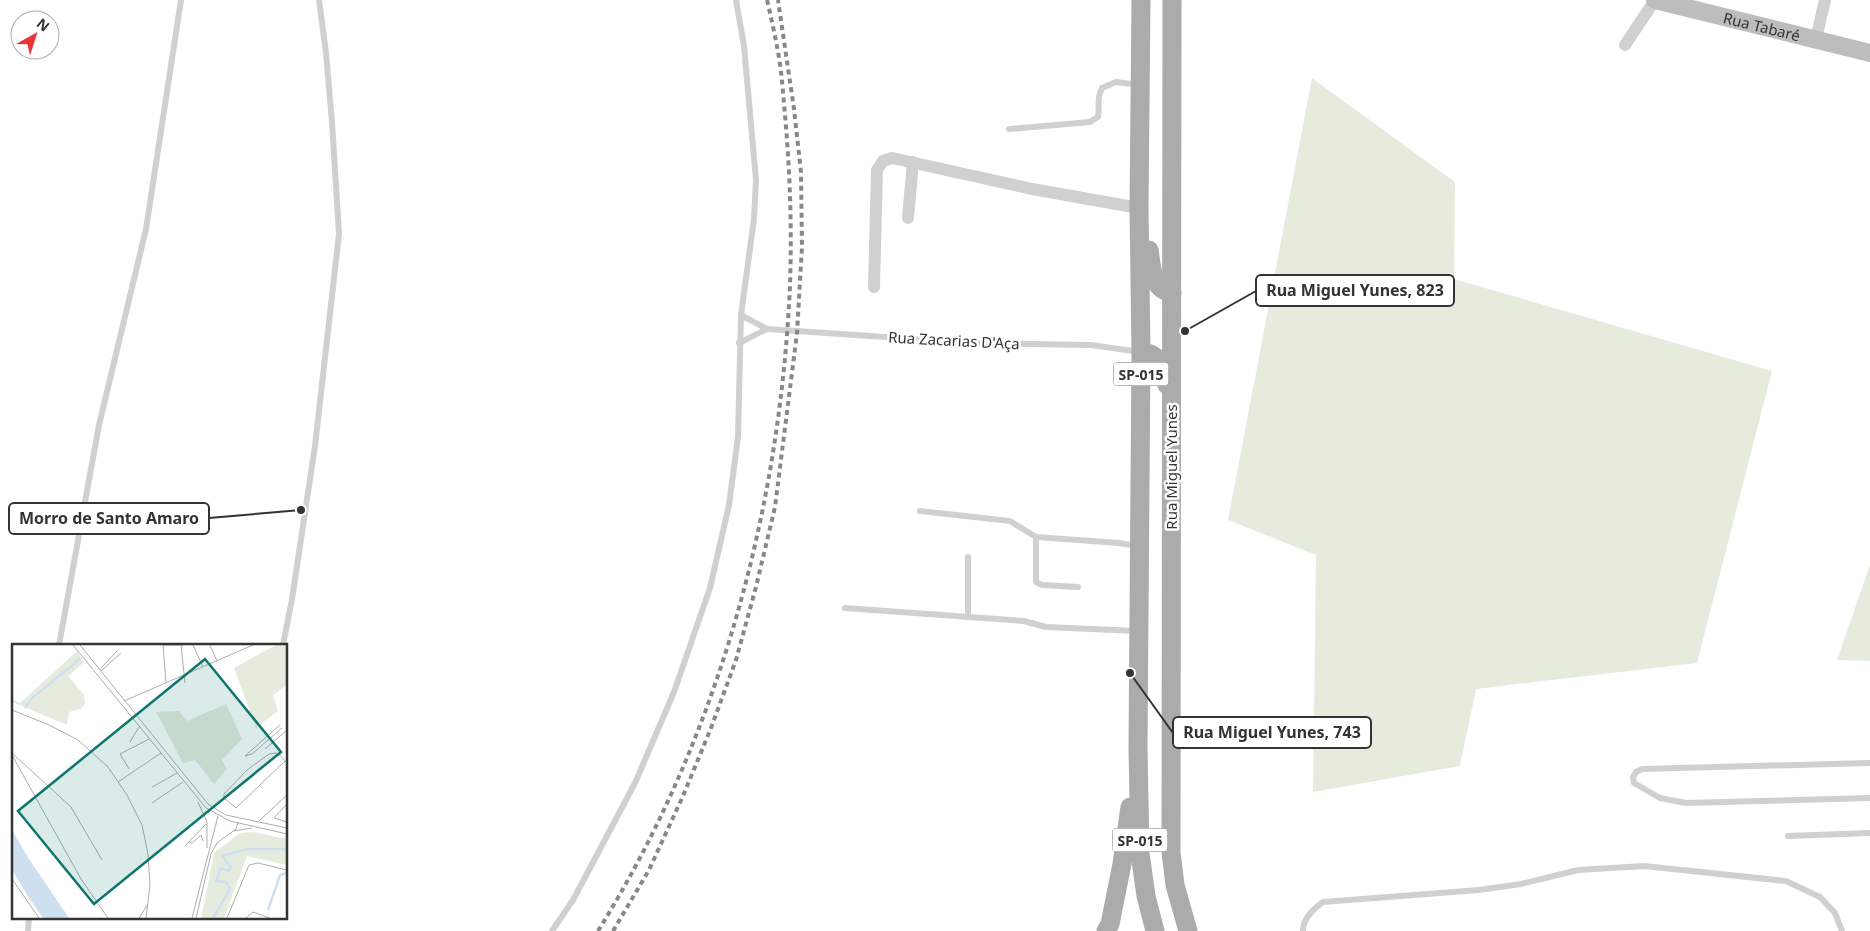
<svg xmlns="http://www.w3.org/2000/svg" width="1870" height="931" viewBox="0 0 1870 931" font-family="'Noto Sans',sans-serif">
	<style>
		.green { fill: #e5ecde }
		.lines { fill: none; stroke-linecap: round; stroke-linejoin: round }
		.lane { stroke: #d0d0d0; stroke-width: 6 }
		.street { stroke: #d0d0d0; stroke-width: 12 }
		.secondary { stroke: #bdbdbd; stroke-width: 18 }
		.primary { stroke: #ababab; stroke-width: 19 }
		.rail { stroke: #888; stroke-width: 4; stroke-dasharray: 5 4; stroke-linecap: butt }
		.labels { text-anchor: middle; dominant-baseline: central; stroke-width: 5; stroke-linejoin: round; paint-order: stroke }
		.shield { fill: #fff; stroke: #707070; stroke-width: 1 }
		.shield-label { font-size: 14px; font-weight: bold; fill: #333 }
		.street-label { font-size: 15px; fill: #333; stroke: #fff }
		.inset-river { fill: none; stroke: #cee0ef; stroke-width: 2.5 }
		.inset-road { fill: none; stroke: #adadad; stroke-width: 1 }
		.view { fill: #0f766e; fill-opacity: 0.15; stroke: #0f766e; stroke-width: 2.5 }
		.inset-edge { fill: none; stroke: #333; stroke-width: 2.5 }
		.leader { fill: none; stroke: #333; stroke-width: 2 }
		.callout-dot { fill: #333; stroke: #fff; stroke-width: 2 }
		.callout { fill: #fff; stroke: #333; stroke-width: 2 }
		.callout-label { font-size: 16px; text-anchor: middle; font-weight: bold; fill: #333 }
	</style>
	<rect width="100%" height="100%" fill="#fff"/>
	<g class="green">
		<path d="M 1312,78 L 1455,182 L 1454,279 L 1772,371 L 1697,663 L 1476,689 L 1460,766 L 1313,792 L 1316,555 L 1228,520 Z"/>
		<path d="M 1870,565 L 1870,661 L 1837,660 Z"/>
	</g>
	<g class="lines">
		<g class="lane">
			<path d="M 1009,129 L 1090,122 L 1098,117 C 1100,105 1096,99 1102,88 L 1116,82 L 1139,85"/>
			<path d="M 741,315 L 767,329 L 974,343 L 1091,345 L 1140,352"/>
			<path d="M 739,343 L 767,329"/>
			<path d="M 920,511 L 1010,521 L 1036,537 L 1119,543 L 1138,546"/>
			<path d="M 1036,537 L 1036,582 L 1042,585 L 1078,587"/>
			<path d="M 845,608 L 1024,621 L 1046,627 L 1138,631"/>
			<path d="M 968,617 L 968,557"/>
			<path d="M 59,645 L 99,425 L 146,229 L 181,0"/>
			<path d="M 283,645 L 292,599 L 315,446 L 339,234 L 332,122 L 326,53 L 319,0"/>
			<path d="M 1870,763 L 1642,769 L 1636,772 L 1633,777 L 1634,783 L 1660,798 L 1686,803 L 1870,798"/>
			<path d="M 1788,836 L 1870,833"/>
			<path d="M 28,931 L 29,917"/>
			<path d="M 552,931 L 573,900 L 635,783 L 674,692 L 710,588 L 729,505 L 738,437 L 741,315 L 754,219 L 756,180 L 744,46 L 736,0"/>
			<path d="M 1303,931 C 1303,918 1313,909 1323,902 L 1479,890 L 1521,884 L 1578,870 L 1644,866 L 1786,881 L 1820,897 L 1835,913 L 1842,931"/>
		</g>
		<g class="street">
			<path d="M 1816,39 L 1825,0"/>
			<path d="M 1625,45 L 1655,0"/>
			<path d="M 908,218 L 913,162"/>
			<path d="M 874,287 L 877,170 L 883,161 L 892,158 L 1032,189 L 1139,208"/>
		</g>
		<path class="secondary" id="s1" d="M 1655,0 L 1870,53"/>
		<g class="primary">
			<path d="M 1141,0 L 1139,208 L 1141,352 L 1138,748 L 1140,853 L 1146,896 L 1155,931"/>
			<path d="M 1172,0 L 1171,852 L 1175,885 L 1188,931"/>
			<path d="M 1149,250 C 1152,267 1151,289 1172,293"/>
			<path d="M 1141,352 C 1161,353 1162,368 1167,385"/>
			<path d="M 1106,931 L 1110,924 L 1122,864 L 1130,807"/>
		</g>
		<g class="rail">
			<path d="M 598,931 C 718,738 780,512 790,285 C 792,228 790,172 785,115 C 783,94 782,73 778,52 C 775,35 771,17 767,0"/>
			<path d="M 613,931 L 649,870 L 683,796 L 711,728 L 736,660 L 756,587 L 775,507 L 797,333 L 802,247 L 801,172 L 794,109 L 778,0"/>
		</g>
	</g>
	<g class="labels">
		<g class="shield">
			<rect x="1113.5" y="362.5" width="55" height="23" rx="4"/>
			<rect x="1112.5" y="828.5" width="55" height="23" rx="4"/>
		</g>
		<g class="shield-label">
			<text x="1141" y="374">SP-015</text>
			<text x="1140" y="840">SP-015</text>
		</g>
		<g class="street-label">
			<text stroke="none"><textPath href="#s1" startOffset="110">Rua Tabaré</textPath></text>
			<text transform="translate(954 340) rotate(3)">Rua Zacarias D'Aça</text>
			<text transform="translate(1171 467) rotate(-90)">Rua Miguel Yunes</text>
		</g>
	</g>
	<g transform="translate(12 644)">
		<rect width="275" height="275" fill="#fff"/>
		<path d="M 264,1 L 275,1 L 275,41 L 261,51 L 266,67 L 244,84 L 222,24 ZM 65,7 L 72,18 L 56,32 L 72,51 L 73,60 L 69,65 L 57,68 L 55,81 L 0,58 L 0,55 L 8,59 ZM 214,60 L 230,95 L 210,116 L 215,125 L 202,140 L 183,116 L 171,119 L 144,68 L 167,67 L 175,77 ZM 242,188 L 275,195 L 275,221 L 235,212 L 212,274 L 189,274 L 202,209 L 228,189 Z" fill="#e5ecde"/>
		<path d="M 0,186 L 17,215 L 57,274 L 31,274 L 17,254 L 0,226 Z" fill="#cee0ef"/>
		<path class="inset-river" d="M 13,64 L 20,54 L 69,14M 256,266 L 268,231 L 275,229M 201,274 L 218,245 L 214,238 L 204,237 L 209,224 L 216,227 L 219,223 L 210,212 L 235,205 L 275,205"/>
		<path class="inset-road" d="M 61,1 L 194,164 L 218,177 L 275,190M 68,1 L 196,160 L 214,171 L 275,184M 151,1 L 154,39M 151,1 L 171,1M 169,1 L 173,39M 181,1 L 191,23M 198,1 L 205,17M 88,25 L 106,6M 89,27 L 109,9M 112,57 L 241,1M 0,66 L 37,81 L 66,96 L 96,123 L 115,151 L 130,181 L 136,210 L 138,241 L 134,274M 268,81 L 233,112 L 240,110 L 270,84M 118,98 L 127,83M 253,105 L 274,87M 0,109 L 59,163 L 90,216M 0,111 L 69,235 L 96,274M 273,117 L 224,164 L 212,154 L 212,150 L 235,126 L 257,110 L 264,109 L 268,111 L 273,117 L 275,119M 117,125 L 108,110 L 137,95M 106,138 L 149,109M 140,143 L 165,129M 186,158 L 195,178 L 195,204M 140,159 L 171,138M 275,160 L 262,174 L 275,178M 247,177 L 275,151M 222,187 L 240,184M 177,198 L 180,199 L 189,191 L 191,197M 173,202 L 194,180M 0,235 L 27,274M 127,274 L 136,260M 180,274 L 206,172M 184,274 L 199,210 L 205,199 L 224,185 L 226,178M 215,274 L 237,221 L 246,219 L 275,226M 234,274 L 241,268 L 258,274"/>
		<path class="view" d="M 193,15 L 269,108 L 82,260 L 6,167 Z"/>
		<rect width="275" height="275" class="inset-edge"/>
	</g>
	<path class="leader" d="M1185 331L1256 291M301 510L209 518M1130 673L1173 733"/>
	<g class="callout-dot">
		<circle cx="1185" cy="331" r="5"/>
		<circle cx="301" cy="510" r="5"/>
		<circle cx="1130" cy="673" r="5"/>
	</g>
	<g class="callout">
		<rect x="1256" y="275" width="198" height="31" rx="5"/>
		<rect x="9" y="503" width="200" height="31" rx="5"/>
		<rect x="1173" y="717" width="198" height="31" rx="5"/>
	</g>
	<g class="callout-label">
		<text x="1355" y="296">Rua Miguel Yunes, 823</text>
		<text x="109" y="524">Morro de Santo Amaro</text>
		<text x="1272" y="738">Rua Miguel Yunes, 743</text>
	</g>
	<g transform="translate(35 35) rotate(39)"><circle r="24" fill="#ffffff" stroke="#adadad"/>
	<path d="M0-4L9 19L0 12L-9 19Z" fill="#eb3437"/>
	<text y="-8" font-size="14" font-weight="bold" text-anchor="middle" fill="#333333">N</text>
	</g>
</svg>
